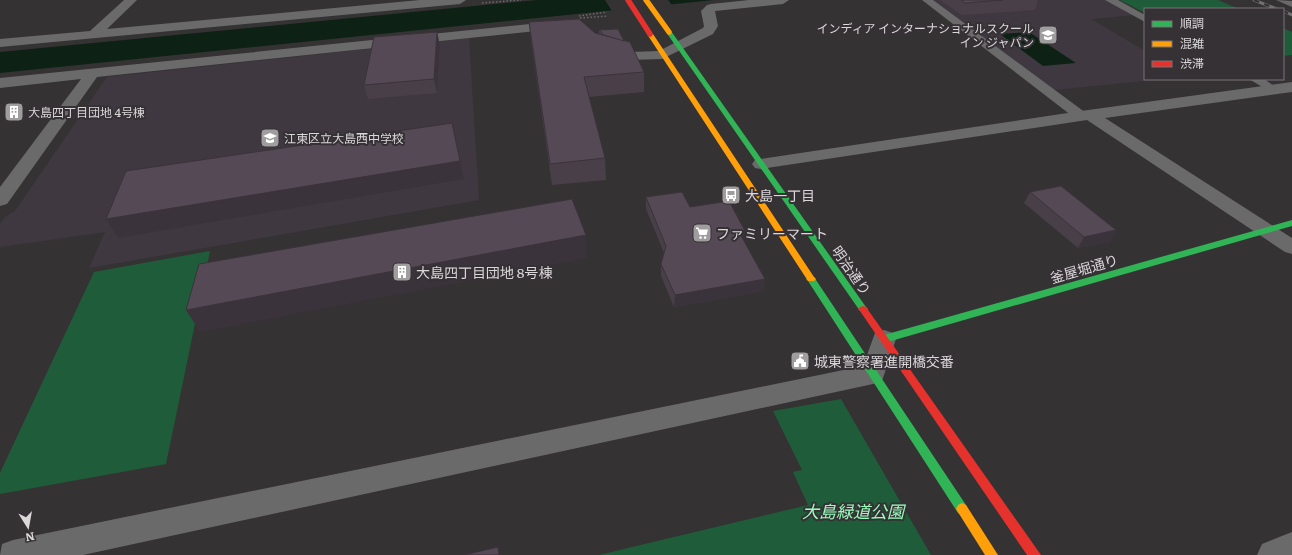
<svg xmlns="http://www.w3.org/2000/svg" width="1292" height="555" viewBox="0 0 1292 555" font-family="Literata,'Noto Sans JP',serif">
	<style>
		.built { fill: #403840 }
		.green { fill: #1f5d3a }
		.water { fill: #0d2215 }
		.pier { fill: #353234 }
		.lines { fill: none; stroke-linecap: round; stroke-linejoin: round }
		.path { stroke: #6c6a6b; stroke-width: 1.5; stroke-dasharray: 1.5 2; stroke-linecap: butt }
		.lane { fill: #6b6a6b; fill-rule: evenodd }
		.street { fill: #6b6a6b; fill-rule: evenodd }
		.fast { fill: #30b455; fill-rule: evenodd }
		.slow { fill: #ff9f0a; fill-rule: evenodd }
		.jam { fill: #e5322d; fill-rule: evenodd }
		.rail-casing { stroke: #717171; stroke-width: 3 }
		.rail { stroke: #363135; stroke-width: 2; stroke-dasharray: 5.5; stroke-linecap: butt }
		.slow-bridge { stroke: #ff9f0a; stroke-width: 5.5 }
		.jam-bridge { stroke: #e5322d; stroke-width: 5.5 }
		.wall { fill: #483f48 }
		.shaded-wall { fill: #3b333b }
		.building { fill: #544954; stroke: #3b333b }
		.labels { text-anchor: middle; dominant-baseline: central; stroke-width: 4; stroke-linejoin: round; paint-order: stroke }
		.far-poi-label { font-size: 12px; fill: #dad7d9; stroke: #363135; text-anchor: start }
		.poi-label { font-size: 14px; fill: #dad7d9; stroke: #363135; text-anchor: start }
		.street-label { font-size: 14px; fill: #dad7d9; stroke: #363135 }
		.near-park-label { font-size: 17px; font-style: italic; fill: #98fcbb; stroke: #363135 }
	</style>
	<rect width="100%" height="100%" fill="#353234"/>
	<g class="built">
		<path d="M 931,0 L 1107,0 L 1134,15 L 1091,19 L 1145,51 L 1145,79 L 1162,79 L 1054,90 Z"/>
		<path d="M 469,38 L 479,200 L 89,268 L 105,232 L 0,247 L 0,224 L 5,217 L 15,211 L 107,77 Z"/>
	</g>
	<g class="green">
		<path d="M 1120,0 L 1218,0 L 1239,9 L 1145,9 L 1145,13 Z"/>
		<path d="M 1283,28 L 1292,32 L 1292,55 L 1283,56 Z"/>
		<path d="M 210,251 L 166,464 L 0,494 L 0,473 L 94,272 Z"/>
		<path d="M 841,399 L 931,555 L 599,555 L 808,505 L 793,472 L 802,470 L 773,411 Z"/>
	</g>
	<g class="water">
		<path d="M 537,0 L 714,0 L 0,73 L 0,52 Z"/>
		<path d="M 1029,32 L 1076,63 L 1043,66 L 1000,34 Z"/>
	</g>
	<path class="pier" d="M 605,0 L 668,0 L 672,5 L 612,11 Z"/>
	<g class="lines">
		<g class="path">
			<path d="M 482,3 L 521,0"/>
			<path d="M 579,16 L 607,12"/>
			<path d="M 580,18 L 608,16"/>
		</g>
		<g class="lane">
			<path d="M 922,0 L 933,0 L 1086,113 L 1088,116 L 1086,119 L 1076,119 Z"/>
			<path d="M 1105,0 L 1118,0 L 1145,15 L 1145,22 Z"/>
			<path d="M 1276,0 L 1292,1 L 1292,7 Z"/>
			<path d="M 1249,79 L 1264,79 L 1280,90 L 1274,94 Z"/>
		</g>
		<g class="street">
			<path d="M 124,0 L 137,0 L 107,29 L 420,0 L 466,0 L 460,4 L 0,47 L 0,39 L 90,31 Z"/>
			<path d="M 749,0 L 789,0 L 783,4 L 715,11 L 718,26 L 713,34 L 662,59 L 629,60 L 603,53 L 601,50 L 603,47 L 608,46 L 630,52 L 659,51 L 703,28 L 704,26 L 701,11 L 707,5 L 711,4 Z"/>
			<path d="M 559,21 L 564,22 L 566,25 L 564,28 L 97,77 L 7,204 L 0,206 L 0,187 L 81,79 L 0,88 L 0,78 Z"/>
			<path d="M 1292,82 L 1292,92 L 1105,118 L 1292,238 L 1292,254 L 1285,252 L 1087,120 L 761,169 L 755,168 L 752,164 L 755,160 L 761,159 L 1081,111 Z"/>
			<path d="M 884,330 L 893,333 L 896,339 L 882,381 L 873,384 L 83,555 L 0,555 L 2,544 L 13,540 L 863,366 L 875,333 Z"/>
			<path d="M 1292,532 L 1292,555 L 1257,555 L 1262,544 Z"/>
		</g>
		<g class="fast">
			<path d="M 667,31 L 671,31 L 866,307 L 868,309 L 866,311 L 860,311 L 666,32 Z"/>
			<path d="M 1292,220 L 1292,226 L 884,343 L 881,342 L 879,339 L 881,336 L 884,335 Z"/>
			<path d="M 811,276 L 814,277 L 966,505 L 968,509 L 966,513 L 962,515 L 958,513 L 808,281 L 806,279 Z"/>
		</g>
		<g class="slow">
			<path d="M 650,32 L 653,34 L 814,277 L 816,279 L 814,281 L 808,281 L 647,34 Z"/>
			<path d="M 962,503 L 966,505 L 998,555 L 985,555 L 956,509 L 958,505 Z"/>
		</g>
		<path class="jam" d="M 863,306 L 866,307 L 1041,555 L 1027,555 L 860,311 L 858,309 L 860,307 Z"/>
		<g class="rail-casing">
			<g id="rail">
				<path d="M 1254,0 L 1277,9"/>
				<path d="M 1283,11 L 1292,15"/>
			</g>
		</g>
		<use href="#rail" class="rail"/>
		<path class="slow-bridge" d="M 646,0 L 669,32"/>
		<path class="jam-bridge" d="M 628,0 L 650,34"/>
	</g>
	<g class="wall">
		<path d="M 940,0 L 1038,0 L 1035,10 L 962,15 Z"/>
		<path d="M 529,22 L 599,34 L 599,30 L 624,41 L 644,72 L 644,92 L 589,97 L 605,158 L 606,180 L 552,185 L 531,41 Z"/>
		<path d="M 437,32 L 440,46 L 437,93 L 368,99 L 364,85 Z"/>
		<path d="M 1030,192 L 1116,230 L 1110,242 L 1078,248 L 1024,203 Z"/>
		<path d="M 646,197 L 690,207 L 744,241 L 765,279 L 763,291 L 674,307 L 661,276 L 661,264 L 664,253 L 646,209 Z"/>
	</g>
	<g class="shaded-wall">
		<path d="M 437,32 L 440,46 L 437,93 L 434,79 Z"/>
		<path d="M 460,161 L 464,179 L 118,238 L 106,219 Z"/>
		<path d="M 1116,230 L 1110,242 L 1078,248 L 1084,237 Z"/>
		<path d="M 745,231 L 744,243 L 739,232 Z"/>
		<path d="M 586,235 L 587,258 L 200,332 L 186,310 Z"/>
		<path d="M 765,279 L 763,291 L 674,307 L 675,295 Z"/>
	</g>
	<g class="building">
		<path d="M 961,0 L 1003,0 L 965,3 Z"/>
		<path d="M 579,19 L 595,33 L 630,42 L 644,72 L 584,77 L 605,158 L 550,164 L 529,22 Z"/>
		<path d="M 618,29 L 624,41 L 604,35 L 599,30 Z"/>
		<path d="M 437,32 L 434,79 L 364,85 L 374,37 Z"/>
		<path d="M 452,123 L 460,161 L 106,219 L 126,171 Z"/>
		<path d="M 1061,186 L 1116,230 L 1084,237 L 1030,192 Z"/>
		<path d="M 682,192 L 690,207 L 729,201 L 745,231 L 739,232 L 765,279 L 675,295 L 661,264 L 666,246 L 646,197 Z"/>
		<path d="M 572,199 L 586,235 L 186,310 L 199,264 Z"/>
		<path d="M 498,547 L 499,555 L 464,555 Z"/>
	</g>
	<defs>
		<g id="school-square" transform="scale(1)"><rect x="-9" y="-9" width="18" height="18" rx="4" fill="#a09d9f" stroke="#363135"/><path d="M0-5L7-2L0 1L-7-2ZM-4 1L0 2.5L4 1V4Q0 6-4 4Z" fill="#fff"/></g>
		<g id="building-square" transform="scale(1)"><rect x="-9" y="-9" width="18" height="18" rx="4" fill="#a09d9f" stroke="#363135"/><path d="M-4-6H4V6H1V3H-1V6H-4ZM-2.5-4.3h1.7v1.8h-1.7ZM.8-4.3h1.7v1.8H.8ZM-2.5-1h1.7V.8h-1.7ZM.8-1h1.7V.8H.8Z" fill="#fff"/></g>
		<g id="bus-square" transform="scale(1)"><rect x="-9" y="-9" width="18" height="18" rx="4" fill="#a09d9f" stroke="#363135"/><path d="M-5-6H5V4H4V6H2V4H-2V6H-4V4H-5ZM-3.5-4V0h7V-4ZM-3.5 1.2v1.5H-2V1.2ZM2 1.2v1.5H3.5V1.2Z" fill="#fff"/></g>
		<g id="supermarket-square" transform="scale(1)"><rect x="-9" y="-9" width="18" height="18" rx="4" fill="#a09d9f" stroke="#363135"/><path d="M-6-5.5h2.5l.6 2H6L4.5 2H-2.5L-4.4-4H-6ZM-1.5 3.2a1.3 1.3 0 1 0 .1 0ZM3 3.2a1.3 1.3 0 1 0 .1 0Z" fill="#fff"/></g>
		<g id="civic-square" transform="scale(1)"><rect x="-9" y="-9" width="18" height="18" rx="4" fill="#a09d9f" stroke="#363135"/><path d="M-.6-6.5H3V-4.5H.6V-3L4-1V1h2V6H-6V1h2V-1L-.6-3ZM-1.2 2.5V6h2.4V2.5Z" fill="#fff"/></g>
	</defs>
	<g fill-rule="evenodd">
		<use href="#school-square" x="1048" y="35"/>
		<use href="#building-square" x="14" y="112"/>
		<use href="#school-square" x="270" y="138"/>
		<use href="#bus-square" x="731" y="195"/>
		<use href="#supermarket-square" x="702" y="233"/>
		<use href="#building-square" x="402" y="272"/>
		<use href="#civic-square" x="800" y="361"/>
	</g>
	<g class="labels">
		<g class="far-poi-label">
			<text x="1034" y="28" text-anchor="end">インディア インターナショナルスクール<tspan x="1034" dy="14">イン ジャパン</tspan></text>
			<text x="28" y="112">大島四丁目団地 4号棟</text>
			<text x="284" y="138">江東区立大島西中学校</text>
		</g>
		<g class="poi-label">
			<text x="745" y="195">大島一丁目</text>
			<text x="716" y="233">ファミリーマート</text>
			<text x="416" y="272">大島四丁目団地 8号棟</text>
			<text x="814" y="361">城東警察署進開橋交番</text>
		</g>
		<g class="street-label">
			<text transform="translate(1084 268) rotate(-16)">釜屋堀通り</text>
			<text transform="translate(852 270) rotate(55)">明治通り</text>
		</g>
		<g class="near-park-label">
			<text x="853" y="510">大島緑道公園</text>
		</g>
	</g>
	<rect x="1144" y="8" width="140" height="72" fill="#363135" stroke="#787377"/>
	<rect x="1152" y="21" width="20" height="6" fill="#30b455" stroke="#787377"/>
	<text x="1180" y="28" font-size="12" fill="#dad7d9">順調</text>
	<rect x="1152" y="41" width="20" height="6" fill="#ff9f0a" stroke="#787377"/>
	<text x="1180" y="48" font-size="12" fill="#dad7d9">混雑</text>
	<rect x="1152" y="61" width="20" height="6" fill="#e5322d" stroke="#787377"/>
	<text x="1180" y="68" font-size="12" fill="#dad7d9">渋滞</text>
	<g transform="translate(28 527) rotate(169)" stroke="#363135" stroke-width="3" paint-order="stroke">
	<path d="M0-3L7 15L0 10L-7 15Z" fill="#dad7d9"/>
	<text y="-6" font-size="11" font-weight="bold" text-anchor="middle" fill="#dad7d9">N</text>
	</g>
</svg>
